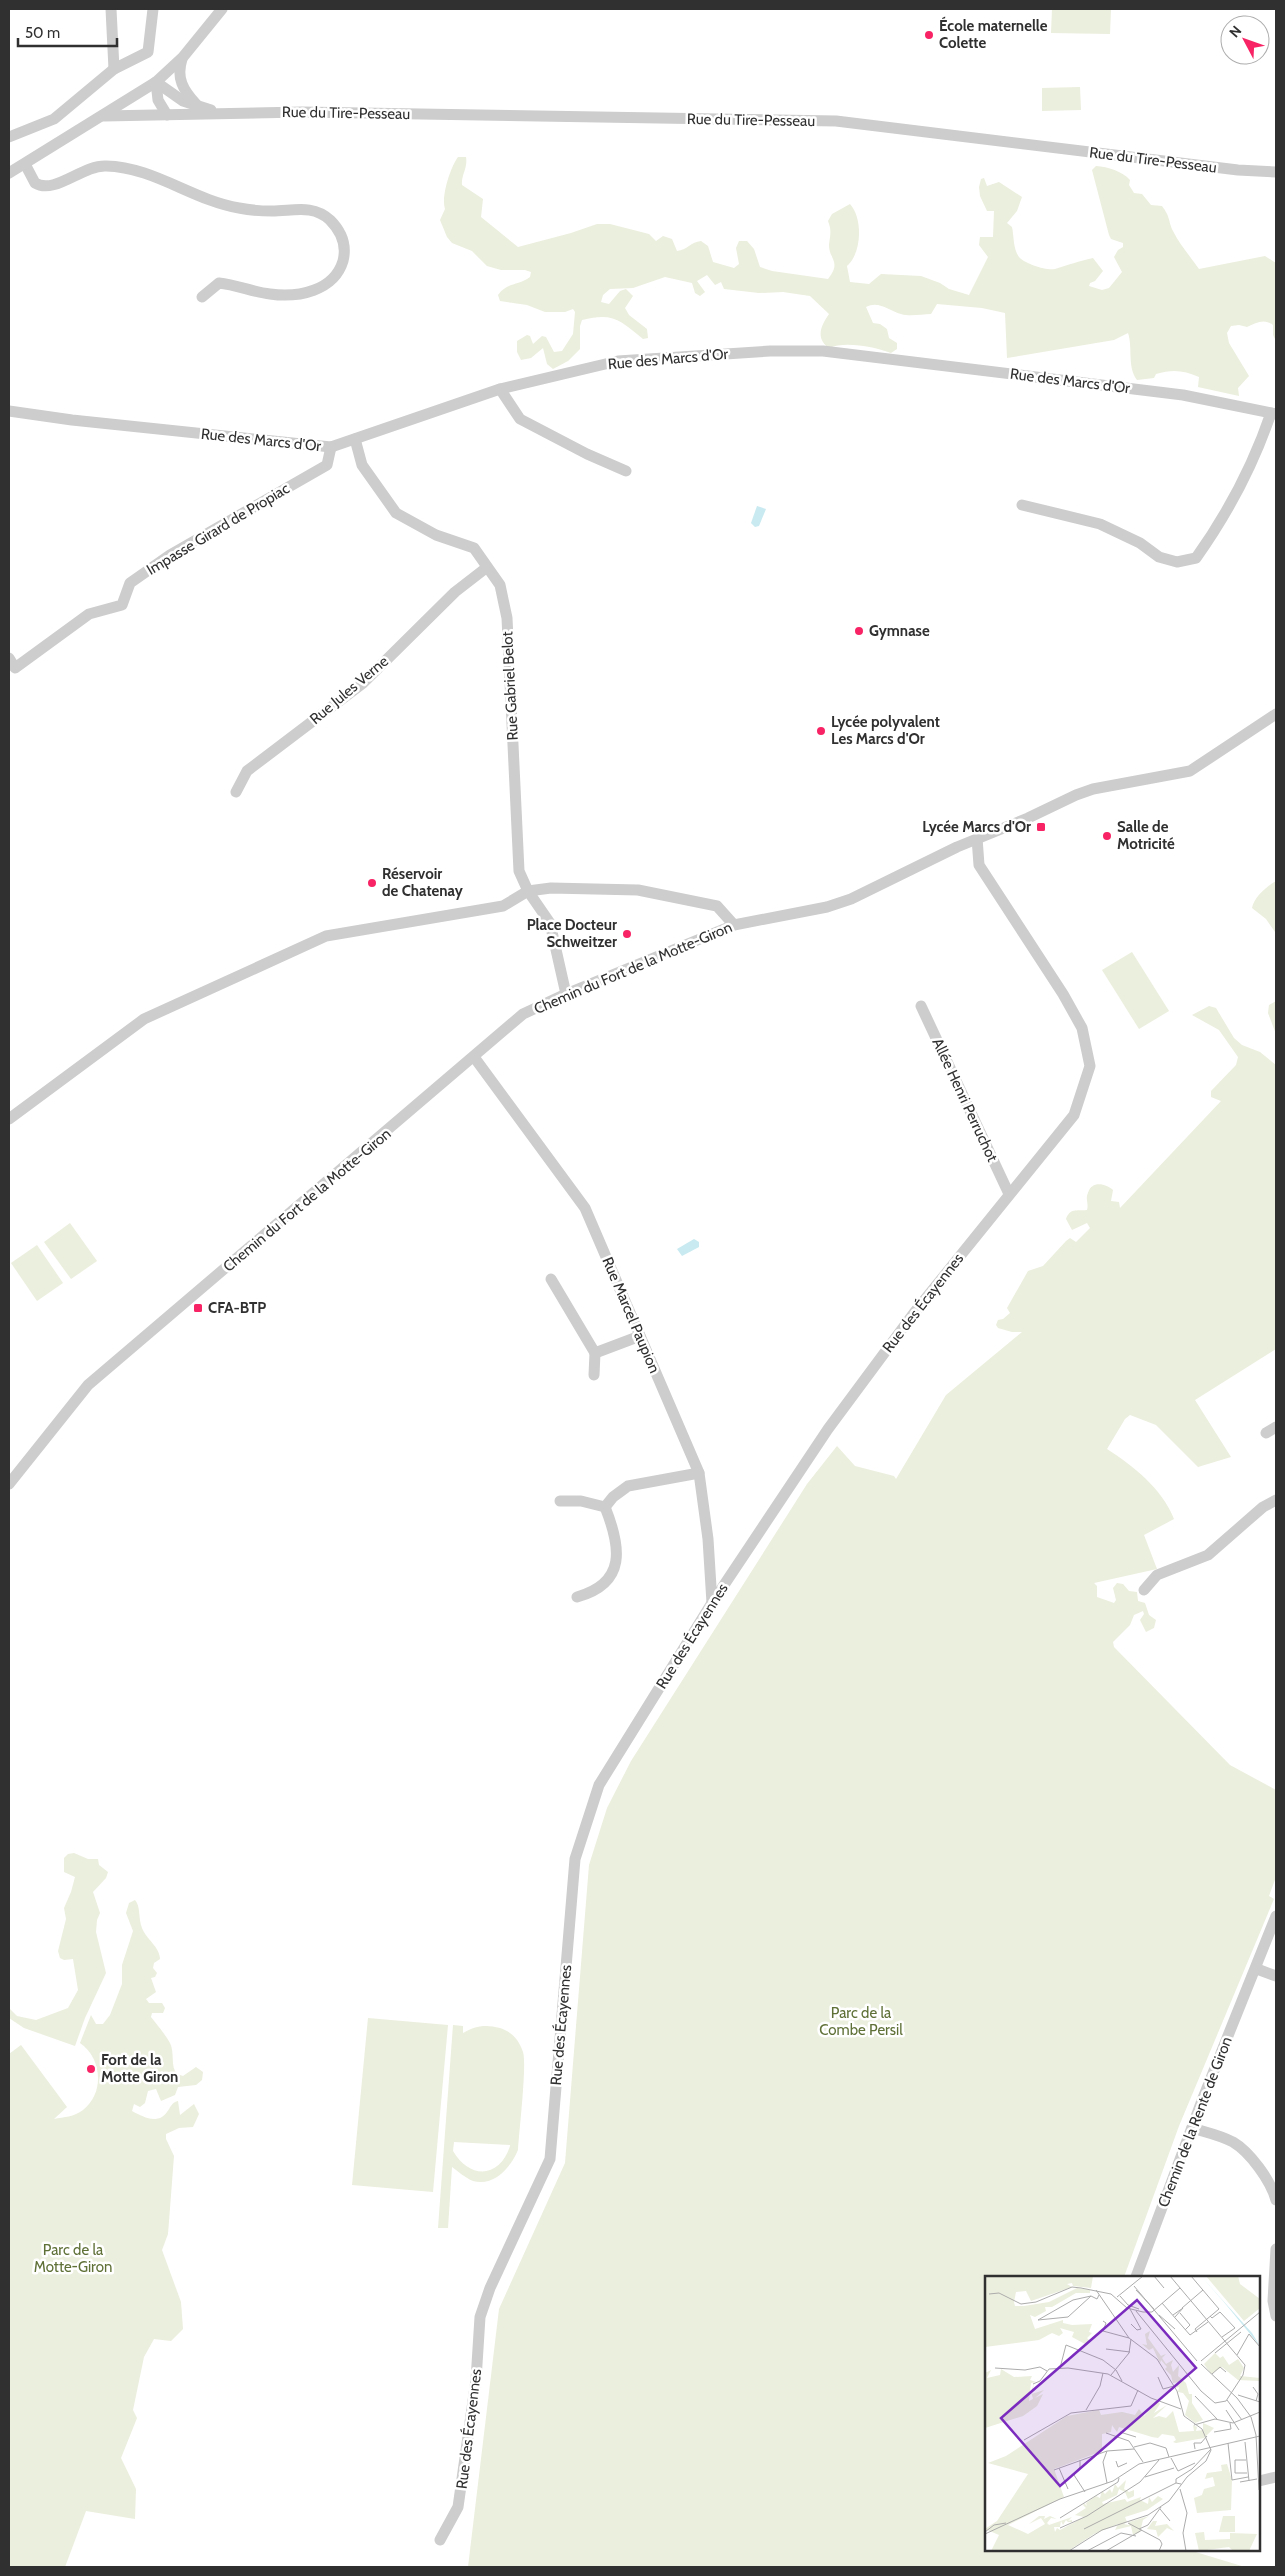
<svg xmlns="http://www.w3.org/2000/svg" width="1285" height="2576" viewBox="0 0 1285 2576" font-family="Cabin,sans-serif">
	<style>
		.green { fill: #ebefdd; fill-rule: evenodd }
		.water { fill: #c8eaf0 }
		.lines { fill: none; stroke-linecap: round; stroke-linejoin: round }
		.minor { stroke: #cdcdcd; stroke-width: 11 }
		.poi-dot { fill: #f72364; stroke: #fff; stroke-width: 2 }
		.labels { text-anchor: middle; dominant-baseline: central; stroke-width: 5; stroke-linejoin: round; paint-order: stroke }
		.poi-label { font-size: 15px; font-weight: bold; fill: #303030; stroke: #fff; text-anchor: start }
		.street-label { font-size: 15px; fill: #303030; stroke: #fff }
		.park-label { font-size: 15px; fill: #607138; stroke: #fff }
		.inset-road { fill: none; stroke: #acacac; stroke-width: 1 }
		.view { fill: #7b2cbf; fill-opacity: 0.15; stroke: #7b2cbf; stroke-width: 2.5 }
		.inset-edge { fill: none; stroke: #303030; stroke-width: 2.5 }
	</style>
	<rect width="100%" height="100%" fill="#fff"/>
	<g class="green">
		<path d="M 1052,9 L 1111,9 L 1110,34 L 1051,33 Z"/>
		<path d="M 1080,87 L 1081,110 L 1042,111 L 1042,88 Z"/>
		<path d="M 458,157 L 466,157 C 468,168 461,175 462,185 L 483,199 L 481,217 L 518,247 L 571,233 L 597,224 L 610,224 L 649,234 L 656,241 L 663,236 L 672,239 L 677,251 C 687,250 691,242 701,241 L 708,246 L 713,262 L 734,268 L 739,264 L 736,248 L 739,241 L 747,241 L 754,249 L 760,267 L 772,271 L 828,279 C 842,261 829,260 829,245 C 830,235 832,231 828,221 L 832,214 L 850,204 C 863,218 862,253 847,266 L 850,282 L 869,284 L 881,274 L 921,276 L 940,283 L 949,289 L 969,295 L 988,257 L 979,245 L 980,237 L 993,237 L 994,211 L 987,211 L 980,196 L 979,187 L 981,179 L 984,178 L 987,186 L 999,182 L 1022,197 L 1017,211 L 1007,223 L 1012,227 C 1014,236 1013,249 1019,257 C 1025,264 1047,271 1055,269 C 1068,265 1079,261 1093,258 L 1103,271 L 1095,281 L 1090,283 L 1089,286 L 1102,290 L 1109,288 L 1122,272 L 1114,257 L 1118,250 L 1123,247 L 1123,243 L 1111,239 L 1109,235 L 1092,170 L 1096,166 C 1108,167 1122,171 1130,180 L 1129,185 L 1134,193 L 1142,194 L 1151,205 L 1162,206 C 1171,218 1168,221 1173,231 C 1180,245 1190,256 1199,269 L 1265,256 L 1276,263 L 1276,341 L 1273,335 L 1273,325 C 1264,318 1256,323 1247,327 L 1239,325 L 1231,326 L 1227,333 L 1229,343 L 1249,376 L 1238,388 L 1239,396 L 1198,387 L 1199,377 C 1184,370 1172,369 1156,374 L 1154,378 L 1137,380 C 1127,367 1133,348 1128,333 L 1114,340 L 1007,358 L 1005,313 L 982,308 L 937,304 L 931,314 C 921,314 911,317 901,314 C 889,311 879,300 866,307 L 873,323 L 880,324 L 887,329 L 889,338 L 897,343 L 897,349 L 891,353 C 875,347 845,341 829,348 C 815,338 821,326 829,314 L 810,296 L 783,292 L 759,293 L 724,289 L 721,282 L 715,285 L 707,275 L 697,281 L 705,292 L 700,296 L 695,293 L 692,283 L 665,277 L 633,288 L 610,289 L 603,295 L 601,302 L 609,304 L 620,291 L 626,289 L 633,296 L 625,308 L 629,315 L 647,329 L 648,338 L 643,339 C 620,320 613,312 582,320 L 580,326 L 580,349 L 568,361 L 553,369 L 547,364 L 543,348 L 531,358 L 521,360 L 517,352 L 517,341 L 527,335 L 530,336 L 533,344 L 542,336 L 546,337 L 554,352 L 562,351 L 573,334 L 575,312 L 573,309 L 565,312 L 545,312 L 527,305 L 500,301 L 498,295 C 507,282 518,286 530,277 L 531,272 L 525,270 L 501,270 L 487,266 L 472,251 L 452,243 L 447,237 L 440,220 L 445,209 C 441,197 450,168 458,157 Z"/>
		<path d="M 1276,881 L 1276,932 L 1275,932 L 1266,919 L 1252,908 C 1254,897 1267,886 1276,881 Z"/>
		<path d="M 1132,952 L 1169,1011 L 1139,1029 L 1102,970 Z"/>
		<path d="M 1276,1001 L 1276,1034 L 1268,1013 L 1269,1005 Z"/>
		<path d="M 1209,1006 L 1216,1008 L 1234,1038 L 1242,1045 L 1260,1052 L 1276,1065 L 1276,1349 L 1195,1400 L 1231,1457 L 1198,1467 L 1156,1425 L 1130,1415 L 1125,1419 L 1107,1449 C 1133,1466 1162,1488 1174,1519 L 1144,1535 L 1157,1569 L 1094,1583 L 1097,1586 L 1097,1597 L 1114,1603 L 1116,1600 L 1113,1588 L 1117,1583 L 1123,1584 L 1129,1591 L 1137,1592 L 1138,1601 L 1145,1603 L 1149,1615 L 1156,1620 L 1154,1628 L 1146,1632 L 1140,1620 L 1144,1614 L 1143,1611 L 1134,1615 L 1130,1625 L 1113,1642 L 1114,1647 L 1230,1765 L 1276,1790 L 1276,1877 L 1269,1896 L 1274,1899 L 1179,2126 L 1124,2277 L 986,2277 L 986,2550 L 1189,2550 L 1245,2567 L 468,2567 L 499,2309 L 565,2163 L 589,1865 L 607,1808 L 631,1761 L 807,1484 L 837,1446 L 855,1466 L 894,1476 L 896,1479 L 946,1395 L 1022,1332 L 1012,1332 L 998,1328 L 996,1325 L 998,1320 L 1003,1319 L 1010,1313 L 1007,1308 L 1028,1271 L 1043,1266 L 1066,1241 L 1070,1238 L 1076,1242 L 1090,1228 L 1087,1223 L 1072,1230 L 1066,1219 C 1070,1208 1076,1211 1087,1210 C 1089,1204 1085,1199 1088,1193 C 1092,1180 1106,1184 1113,1190 L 1111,1201 L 1119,1202 L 1120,1208 L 1221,1101 L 1211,1097 L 1211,1091 L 1236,1065 L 1238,1057 L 1219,1030 L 1192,1015 Z"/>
		<path d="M 70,1223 L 97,1261 L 71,1279 L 44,1242 Z"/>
		<path d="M 37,1245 L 63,1283 L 37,1301 L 11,1263 Z"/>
		<path d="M 74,1853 L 88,1859 L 98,1859 L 99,1865 L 108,1872 L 106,1878 L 93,1892 L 100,1913 L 97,1920 L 96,1932 L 106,1973 L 85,2018 L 75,2046 L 24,2028 L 9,2018 L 9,2008 L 17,2016 L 36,2020 L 68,2008 L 78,1990 L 73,1959 L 64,1960 L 60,1958 L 58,1951 L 66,1919 L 64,1908 L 71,1892 L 75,1877 L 64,1872 L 64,1858 L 68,1854 Z"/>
		<path d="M 135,1900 C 141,1907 138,1919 142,1928 C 146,1939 160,1947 160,1959 L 154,1963 L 153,1968 L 157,1973 L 155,1977 L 151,1978 L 156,1992 L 146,1999 L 149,2003 L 162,2003 L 165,2008 L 163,2013 L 152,2013 L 151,2017 C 157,2025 165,2034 170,2043 C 175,2053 170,2066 177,2074 L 183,2076 L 196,2067 L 203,2072 L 202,2080 L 196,2085 L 178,2087 L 175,2095 L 161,2101 L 156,2089 L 148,2091 L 145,2103 L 140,2107 L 134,2104 L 132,2111 C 143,2117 158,2125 167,2112 C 171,2107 171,2103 178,2101 L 180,2115 L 194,2104 L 199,2114 L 193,2127 L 179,2128 L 166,2134 L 166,2139 L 174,2156 L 168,2234 L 162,2250 L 181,2302 L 183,2329 L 171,2341 L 154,2339 L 144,2357 L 133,2410 L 137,2418 L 121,2458 L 136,2489 L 135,2519 L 86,2511 L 65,2567 L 9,2567 L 9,2054 L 21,2045 L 67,2107 L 54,2119 C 64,2117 74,2117 83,2110 C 105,2093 102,2058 80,2043 L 91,2015 L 96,2024 L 103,2024 L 110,2015 L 122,1984 L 122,1965 L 133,1931 L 126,1913 L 129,1903 Z"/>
		<path d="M 368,2018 L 448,2025 L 433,2192 L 352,2185 Z"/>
		<path d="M 453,2025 L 463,2026 L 463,2033 C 475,2026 485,2024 500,2028 C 512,2032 519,2040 523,2052 C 527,2064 519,2132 518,2150 C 511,2167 494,2187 473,2181 C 465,2178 458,2171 452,2167 L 448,2228 L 438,2228 ZM 454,2142 L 510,2145 L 510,2146 C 500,2178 470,2180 453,2151 Z"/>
	</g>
	<g class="water">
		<path d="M 757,506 L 766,509 L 759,526 L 755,527 L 751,523 Z"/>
		<path d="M 694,1239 L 699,1242 L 699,1247 L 682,1256 L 677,1249 Z"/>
	</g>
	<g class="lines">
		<g class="minor">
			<path d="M 111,9 L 114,69"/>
			<path d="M 182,59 C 176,78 183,90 196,104"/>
			<path d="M 156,82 L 183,101 L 211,110"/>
			<path d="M 156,82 L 158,100 L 167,115"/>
			<path d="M 104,116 L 302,112 L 836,121 L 1238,170 L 1276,172"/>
			<path d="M 9,137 L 54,119 L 114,69 L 148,52 L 153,9"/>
			<path d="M 25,164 L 35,183 C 55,195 82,165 106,166 C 154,167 192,200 239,208 C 249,210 261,211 272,211 C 293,211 313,204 330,220 C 341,231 347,245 343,261 C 334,291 298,298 270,294 C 253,292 237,285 219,283 L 202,297"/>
			<path d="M 9,173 L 156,82 L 183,57 L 222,9"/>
			<path d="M 500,389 L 520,419 L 587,454 L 626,471"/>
			<path d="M 9,411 L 72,420 L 331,447 L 500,389 L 618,361 L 770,351 L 823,351 L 1183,395 L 1276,414"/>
			<path d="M 355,439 L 362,465 L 396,513 L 436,535 L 474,548 L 500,585 L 507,618 L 519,871 L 528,891 L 550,923 L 566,994"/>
			<path d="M 1022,505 L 1100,524 L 1140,543 L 1159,557 L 1177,562 L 1196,558 C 1228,513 1253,466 1271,413"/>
			<path d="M 9,658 L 15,668 L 89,614 L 122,605 L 130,583 L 170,555 L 327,465 L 331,447"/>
			<path d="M 236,792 L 247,771 L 363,683 L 455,592 L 486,568"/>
			<path d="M 921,1006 L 1009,1194"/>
			<path d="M 474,1057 L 585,1208 L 699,1473 L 708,1539 L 712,1603"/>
			<path d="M 9,1119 L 144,1019 L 326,936 L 503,906 L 528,891 L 551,888 L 638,890 L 717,906 L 734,925"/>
			<path d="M 551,1279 L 595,1353 L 640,1336"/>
			<path d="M 594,1375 L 595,1353"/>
			<path d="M 1266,1433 L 1276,1427"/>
			<path d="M 9,1484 L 88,1385 L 523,1014 L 566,994 L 734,925 L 827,907 L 851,899 L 957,847 L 1028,818 L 1076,795 L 1093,789 L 1190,771 L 1276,714"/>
			<path d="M 560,1501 L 581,1501 L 605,1507"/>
			<path d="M 605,1507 L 613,1497 L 628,1486 L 699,1473"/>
			<path d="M 1144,1590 L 1157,1575 L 1208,1555 L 1263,1507 L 1276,1500"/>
			<path d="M 577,1597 C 627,1583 621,1547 605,1507"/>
			<path d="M 1257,1969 L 1276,1976"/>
			<path d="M 1192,2128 C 1205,2132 1220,2135 1233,2142 C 1250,2152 1271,2181 1276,2200"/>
			<path d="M 1276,2249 L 1273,2301 L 1276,2316"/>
			<path d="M 1136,2277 L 1203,2098 L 1276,1916"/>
			<path d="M 1259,2481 L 1276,2477"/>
			<path d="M 440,2540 L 458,2507 L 476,2380 L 480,2317 L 490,2288 L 550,2159 L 575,1859 L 599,1785 L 712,1603 L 828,1429 L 914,1313 L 1074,1115 L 1090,1066 L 1082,1028 L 1063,994 L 979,865 L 977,838"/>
		</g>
	</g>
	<g class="poi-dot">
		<circle cx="929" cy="35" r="5"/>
		<circle cx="859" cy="631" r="5"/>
		<circle cx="821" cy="731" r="5"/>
		<rect x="1036" y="822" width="10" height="10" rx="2.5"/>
		<circle cx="1107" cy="836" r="5"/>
		<circle cx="372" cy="883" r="5"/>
		<circle cx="627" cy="934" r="5"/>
		<rect x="193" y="1303" width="10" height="10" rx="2.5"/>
		<circle cx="91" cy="2069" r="5"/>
	</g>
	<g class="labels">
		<g class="poi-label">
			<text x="939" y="26">École maternelle<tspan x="939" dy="17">Colette</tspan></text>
			<text x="869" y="631">Gymnase</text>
			<text x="831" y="722">Lycée polyvalent<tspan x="831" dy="17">Les Marcs d'Or</tspan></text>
			<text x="1031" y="827" text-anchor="end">Lycée Marcs d'Or</text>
			<text x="1117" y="827">Salle de<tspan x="1117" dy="17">Motricité</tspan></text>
			<text x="382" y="874">Réservoir<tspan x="382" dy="17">de Chatenay</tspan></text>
			<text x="617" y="925" text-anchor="end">Place Docteur<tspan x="617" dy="17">Schweitzer</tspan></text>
			<text x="208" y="1308">CFA-BTP</text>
			<text x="101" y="2060">Fort de la<tspan x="101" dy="17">Motte Giron</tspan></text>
		</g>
		<g class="street-label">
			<text transform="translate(346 113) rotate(1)">Rue du Tire-Pesseau</text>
			<text transform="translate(751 120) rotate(1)">Rue du Tire-Pesseau</text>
			<text transform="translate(1153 160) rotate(7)">Rue du Tire-Pesseau</text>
			<text transform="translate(668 359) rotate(-5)">Rue des Marcs d'Or</text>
			<text transform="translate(1070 381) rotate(7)">Rue des Marcs d'Or</text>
			<text transform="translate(261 440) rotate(6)">Rue des Marcs d'Or</text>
			<text transform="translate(218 529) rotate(-31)">Impasse Girard de Propiac</text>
			<text transform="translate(510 686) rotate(-93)">Rue Gabriel Belot</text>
			<text transform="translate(349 690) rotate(-40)">Rue Jules Verne</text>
			<text transform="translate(633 968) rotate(-23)">Chemin du Fort de la Motte-Giron</text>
			<text transform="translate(965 1100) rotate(65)">Allée Henri Perruchot</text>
			<text transform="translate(307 1200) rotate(-40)">Chemin du Fort de la Motte-Giron</text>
			<text transform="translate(923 1303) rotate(-52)">Rue des Écayennes</text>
			<text transform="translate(631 1315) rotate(67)">Rue Marcel Paupion</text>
			<text transform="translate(692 1636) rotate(-58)">Rue des Écayennes</text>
			<text transform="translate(561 2025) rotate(-85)">Rue des Écayennes</text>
			<text transform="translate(1195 2122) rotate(-69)">Chemin de la Rente de Giron</text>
			<text transform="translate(469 2429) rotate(-83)">Rue des Écayennes</text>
		</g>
		<g class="park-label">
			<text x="861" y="2013">Parc de la<tspan x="861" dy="17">Combe Persil</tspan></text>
			<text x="73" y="2250">Parc de la<tspan x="73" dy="17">Motte-Giron</tspan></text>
		</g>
	</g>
	<g transform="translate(985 2276)">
		<rect width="275" height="275" fill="#fff"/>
		<path d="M 0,0 L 108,0 L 106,12 L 88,10 L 87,7 L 82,8 L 87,11 L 46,25 L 41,15 L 31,16 L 29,26 L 30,30 L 39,30 L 64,26 L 92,12 L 105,14 L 105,17 L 91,17 L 67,31 L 60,31 L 61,35 L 50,41 L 45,39 L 50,53 L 78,44 L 78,47 L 87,49 L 107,48 L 104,56 L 107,57 L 102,62 L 105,65 L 100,68 L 87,61 L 89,56 L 75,52 L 78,57 L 74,60 L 67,57 L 54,64 L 0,71 ZM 221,0 L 253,0 L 255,8 L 275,23 L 275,32 L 259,45 ZM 165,55 L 163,62 L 176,80 L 181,78 L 177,82 L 181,88 L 188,84 L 186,89 L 188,96 L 194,89 L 193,100 L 201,107 L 204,118 L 207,118 L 207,127 L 218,144 L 210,147 L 200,139 L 204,125 L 198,117 L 193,116 L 194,111 L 191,112 L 194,106 L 188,107 L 186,99 L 180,93 L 182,91 L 176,84 L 175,87 L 168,72 L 164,74 L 157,68 L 162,69 L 160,58 ZM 230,77 L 235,82 L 238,80 L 244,89 L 253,83 L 259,92 L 255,100 L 275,102 L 275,105 L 253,104 L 237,91 L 226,98 L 219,88 ZM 16,93 L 29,101 L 47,100 L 45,104 L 51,106 L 46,107 L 44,125 L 48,123 L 46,115 L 49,108 L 47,118 L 59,114 L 50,122 L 58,118 L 52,130 L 38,140 L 0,152 L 0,97 L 6,94 L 2,102 L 15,99 ZM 173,125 L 175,128 L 169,137 L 182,129 L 168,142 L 174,140 L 181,142 L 188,135 L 194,156 L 209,155 L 208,149 L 212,151 L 211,155 L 218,154 L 218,147 L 229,152 L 219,162 L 191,167 L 188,166 L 191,164 L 189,160 L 177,158 L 173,162 L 167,161 L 134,151 L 132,156 L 127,149 L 126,156 L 117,158 L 117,175 L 69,193 L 79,221 L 23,249 L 43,258 L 60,248 L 56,242 L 44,248 L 54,240 L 60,240 L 59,243 L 65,240 L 72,243 L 66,242 L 62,247 L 64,249 L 87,241 L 83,245 L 87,244 L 87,246 L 83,246 L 81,244 L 78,249 L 76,245 L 75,251 L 69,251 L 70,256 L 72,252 L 75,254 L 99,241 L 90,239 L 101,232 L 98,229 L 99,227 L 102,230 L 101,227 L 111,220 L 115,222 L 117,215 L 120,218 L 125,213 L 127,217 L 130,208 L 133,212 L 141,204 L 139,213 L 144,216 L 149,214 L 149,220 L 143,223 L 140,216 L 134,213 L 132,219 L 117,226 L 118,228 L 140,223 L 142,226 L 156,221 L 155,224 L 163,228 L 164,221 L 167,226 L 173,220 L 178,223 L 162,234 L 140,241 L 142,246 L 139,248 L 144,249 L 144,246 L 164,240 L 158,244 L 155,256 L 148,259 L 146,250 L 130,254 L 133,248 L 109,258 L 83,275 L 6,275 L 14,259 L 0,253 L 12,245 L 43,198 L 3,187 L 21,180 L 82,140 L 114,134 L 116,139 L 137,136 L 150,139 L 154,133 L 159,140 ZM 242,188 L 247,204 L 246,234 L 212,237 L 209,222 L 217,219 L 219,213 L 230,210 L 228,201 L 220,203 L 222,197 L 237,195 L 236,189 ZM 238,240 L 250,240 L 250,256 L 234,256 ZM 168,245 L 172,245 L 170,250 L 182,248 L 189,255 L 182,252 L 173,261 L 171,254 L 162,253 ZM 219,256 L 220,264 L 245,263 L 245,257 L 272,258 L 264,275 L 248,275 L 244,271 L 214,275 L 210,257 Z" fill="#ebefdd"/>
		<path d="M 216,0 L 267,57 L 275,70 L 238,25 Z" fill="#c8eaf0"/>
		<path class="inset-road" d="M 169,0 L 179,12M 206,0 L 234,33 L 210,53 L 212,56M 149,10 L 212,85M 151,14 L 169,33M 4,18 L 14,17 L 36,28 L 51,26 L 87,11 L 96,12 L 126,18 L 142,32 L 158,36 L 167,36 L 195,12M 106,20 L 88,24 L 53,44 L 83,41 L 106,20 L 112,23 L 114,19M 135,20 L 143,29 L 154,33M 132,21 L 158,0M 177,27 L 205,59 L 223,46M 197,32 L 218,14M 145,33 L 156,53 L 152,54 L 146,48M 151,35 L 216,115 L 230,127 L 241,125 L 258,99 L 260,89 L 185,0M 195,37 L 205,49 L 200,54M 174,39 L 190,53M 188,39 L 198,32 L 190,41M 225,40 L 227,42 L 235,36 L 250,52 L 237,61M 118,45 L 121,47 L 118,55 L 144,62M 121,73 L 145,76M 230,77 L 256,56M 252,79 L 264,58 L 275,71M 216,85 L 275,36M 216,88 L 252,122 L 266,141 L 271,159 L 274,214M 10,92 L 40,94 L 55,91 L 62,95M 75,92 L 81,69 L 118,84 L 131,94 L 137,105M 227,98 L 235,91 L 241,96M 126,99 L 144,77 L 146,63M 173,101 L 178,113 L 189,110M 48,108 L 55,105 L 64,93 L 83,92 L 123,98 L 166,122 L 196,133M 268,111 L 273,118 L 271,125M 253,119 L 275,126M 210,120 L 232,143M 242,124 L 257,144M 101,134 L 115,110 L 118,97M 241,134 L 254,154M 209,149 L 230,143 L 248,147 L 275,136M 135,156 L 151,161M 229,156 L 246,153 L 245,147M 121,157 L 144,165 L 158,186M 39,164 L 86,137 L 146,130 L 153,114M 260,166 L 264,205M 243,167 L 247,204 L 263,201M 149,171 L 165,167 L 181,172 L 184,181M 210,173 L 209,167 L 216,167 L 222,160M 122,175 L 118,186 L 122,207M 186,182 L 193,195 L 210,187M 95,184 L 95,191 L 89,199 L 100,216M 261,184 L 250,184 L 250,197 L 262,197M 131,185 L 133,191 L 142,187M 74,192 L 83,213M 69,194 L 122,175 L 149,173M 160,201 L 189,192M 255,206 L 272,203M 196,208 L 191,207 L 191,203 L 207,193 L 226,173M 195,213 L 202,237 L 198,257 L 201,275M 175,233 L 185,245M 75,242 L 133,206 L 134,202M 143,247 L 175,264 L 177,268 L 174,275M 75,252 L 102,240 L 155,206 L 174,184M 99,253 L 191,207M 154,253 L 163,249 L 176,231M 0,256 L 9,249 L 21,247M 0,258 L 75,223 L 128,205 L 154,188 L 275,160M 84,275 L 117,254 L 163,239 L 184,225 L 202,201 L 221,185 L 226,174 L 217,153 L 199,140 L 192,115 L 172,83 L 144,62 L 111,14M 102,275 L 136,257 L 151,260M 121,275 L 157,254"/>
		<path class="view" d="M 152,24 L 211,92 L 75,210 L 16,142 Z"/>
		<rect width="275" height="275" class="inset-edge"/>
	</g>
	<rect width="1285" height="2576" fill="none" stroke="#303030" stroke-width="20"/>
	<g transform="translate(1245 40) rotate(311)"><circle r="24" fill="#ffffff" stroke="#acacac"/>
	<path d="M0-4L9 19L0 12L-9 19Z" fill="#f72364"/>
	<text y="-8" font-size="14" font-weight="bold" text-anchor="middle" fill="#303030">N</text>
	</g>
	<path d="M18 38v8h99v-8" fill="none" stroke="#303030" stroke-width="2.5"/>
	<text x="25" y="38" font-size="15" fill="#303030" stroke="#ffffff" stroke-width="4" paint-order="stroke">50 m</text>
</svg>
